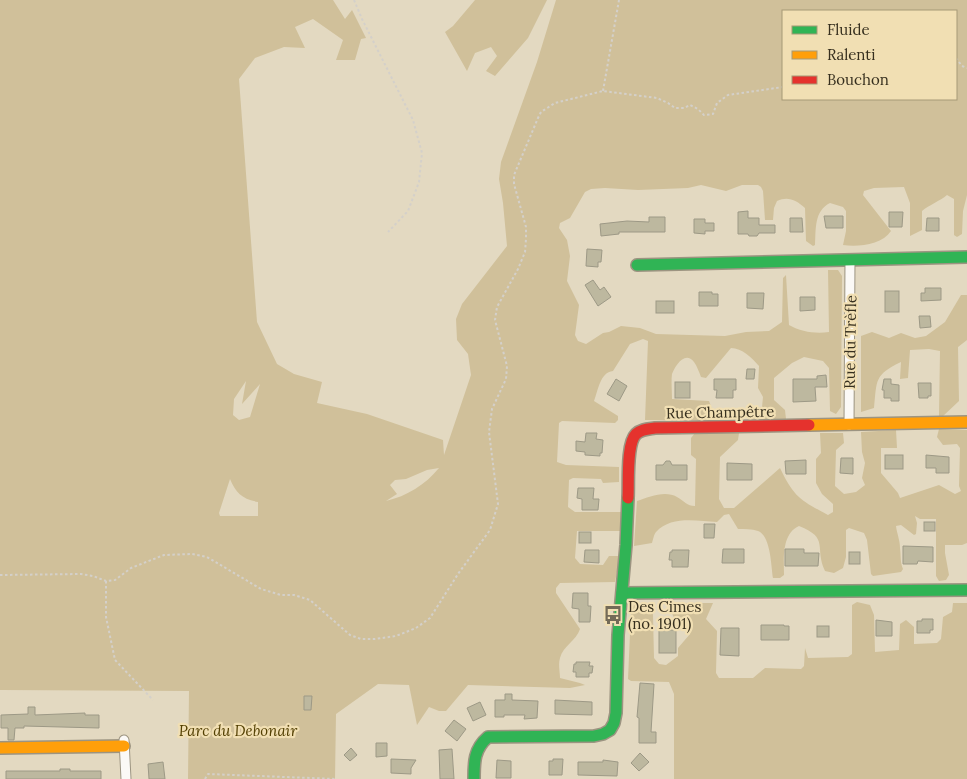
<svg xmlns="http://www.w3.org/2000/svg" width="967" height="779" viewBox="0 0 967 779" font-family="Lora,serif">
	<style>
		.green { fill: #d0c09a; fill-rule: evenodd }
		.building { fill: #bdb89f; stroke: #9d9986 }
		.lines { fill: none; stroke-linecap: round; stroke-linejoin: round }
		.street-casing { stroke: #9c9481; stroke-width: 11 }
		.fast-casing { stroke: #9c9481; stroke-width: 14 }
		.slow-casing { stroke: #9c9481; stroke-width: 14 }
		.jam-casing { stroke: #9c9481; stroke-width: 14 }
		.path { stroke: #d4d0ca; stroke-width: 2; stroke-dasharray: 2.5 2.5; stroke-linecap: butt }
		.street { stroke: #fbf9f6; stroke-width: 9 }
		.fast { stroke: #30b455; stroke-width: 11 }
		.slow { stroke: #ff9f0a; stroke-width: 11 }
		.jam { stroke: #e5322d; stroke-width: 11 }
		.labels { text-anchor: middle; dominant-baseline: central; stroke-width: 4.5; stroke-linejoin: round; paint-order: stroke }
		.street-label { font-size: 15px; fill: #362f1e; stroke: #f1dfb3 }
		.poi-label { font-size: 15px; fill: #362f1e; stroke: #f1dfb3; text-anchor: start }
		.park-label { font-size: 15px; font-style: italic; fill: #523f02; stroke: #f1dfb3 }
	</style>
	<rect width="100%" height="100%" fill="#e3d9c1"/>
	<g class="green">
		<path d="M 0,0 L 333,0 L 345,19 L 352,10 L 366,38 L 361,39 L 355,60 L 336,60 L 343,40 L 313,19 L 295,27 L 305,48 L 284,47 L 255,58 L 239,79 L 257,322 L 277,364 L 294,374 L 322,382 L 317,403 L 367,414 L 443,440 L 444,455 L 471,375 L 468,354 L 457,340 L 456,319 L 462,304 L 507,246 L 503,203 L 499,179 L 501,162 L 537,62 L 556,0 L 967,0 L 967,195 L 963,211 L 962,234 L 957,237 L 954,235 L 954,199 L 947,195 C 940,201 929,205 922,211 L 922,230 L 910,236 L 910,203 L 904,187 L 874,188 L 864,191 L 863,195 L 891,231 C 882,245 858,247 843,245 L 846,231 L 846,211 L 843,207 L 830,203 C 814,211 816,229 815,245 L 813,246 L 806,241 L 805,208 C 796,200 788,196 777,201 L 774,208 L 773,220 L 765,220 L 763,191 L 761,187 L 758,185 L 742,185 L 726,191 L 701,185 L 688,188 L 638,190 L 605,188 L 591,189 L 585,192 L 570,218 L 560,223 L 559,228 L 567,240 L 570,256 L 567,281 L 579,305 L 575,335 L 578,341 L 586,344 L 603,333 L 609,332 L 621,326 L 640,328 L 656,334 L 725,336 L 746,332 L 769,331 L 782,322 L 783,278 L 786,275 L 789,325 C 801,332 816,334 829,332 L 828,270 L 838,270 L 842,276 L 841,407 L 836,414 L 830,411 L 829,368 L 823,361 L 804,357 L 792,363 L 774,378 L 774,400 L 785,410 L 786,419 L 750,419 L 752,409 L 762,407 L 763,397 L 758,388 L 759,366 C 752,358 742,348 731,348 L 706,378 L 701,377 C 699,372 697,366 694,362 C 685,350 675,366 672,374 C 671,382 672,391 672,399 L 709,401 L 714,414 L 711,420 L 645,420 L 648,341 L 643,339 L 630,344 L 613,371 C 600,372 598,391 594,401 L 618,416 L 618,420 L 615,423 L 562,421 L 559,423 L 557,462 L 566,465 L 619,467 L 619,482 L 603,483 L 601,479 L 573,478 L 569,480 L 568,507 L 575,512 L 622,512 L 622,531 L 577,531 L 575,558 L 580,564 L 603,565 L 609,556 L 620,556 L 615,582 L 560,583 L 556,588 L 556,593 L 580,629 C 576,641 563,646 560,658 C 558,664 560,672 560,678 L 580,683 L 585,685 L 570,688 L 468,685 L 446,711 L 439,711 L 429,707 L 417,725 L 409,685 L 378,684 L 336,714 L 335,779 L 188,779 L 189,691 L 0,690 ZM 783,11 L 956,11 L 956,99 L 783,99 ZM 246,381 L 242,404 L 260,384 L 250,417 L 239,420 L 233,415 L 234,399 ZM 439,468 C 425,485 407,496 386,501 L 397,494 L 390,485 L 395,480 L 406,479 L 427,470 ZM 230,479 C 236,493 242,499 258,502 L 258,516 L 220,516 L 219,513 Z"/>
		<path d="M 475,0 L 547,0 L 528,38 L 495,76 L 486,71 L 497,56 L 491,47 L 475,53 L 467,71 L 445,32 L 453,26 Z"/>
		<path d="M 961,295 L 967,295 L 967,340 L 958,347 L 959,401 L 942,417 L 939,416 L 940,351 L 929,349 L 910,350 L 908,378 L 900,379 L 901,362 C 874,375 877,380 874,408 L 861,412 L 861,336 L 872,332 L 889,338 L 901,333 L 915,338 L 926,336 L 945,322 Z"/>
		<path d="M 939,429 L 967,430 L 967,543 L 962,545 L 945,545 L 945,553 L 949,575 L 946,580 L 939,581 L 936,576 L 936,519 L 920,519 L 915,516 L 917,523 L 916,534 L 914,535 L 901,525 L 896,526 C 897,534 900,540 900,548 C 901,555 900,562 903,569 L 901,572 L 873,576 L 871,574 L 867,540 L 864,533 L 849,528 L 846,530 L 846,557 L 843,568 L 834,573 L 825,571 C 814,548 830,538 799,526 C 781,534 784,560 784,575 L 780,578 L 773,578 C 771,566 771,536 758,531 C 752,529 744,529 738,529 L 729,514 L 724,515 L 717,522 C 698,521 671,515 656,532 C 654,534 653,540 652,543 L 634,546 L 637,501 C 649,497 665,490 677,497 C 684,501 687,506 695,506 L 696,459 L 691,455 L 691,438 L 695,433 L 739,433 L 738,440 L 720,457 L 719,499 L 724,508 L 734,508 L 780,468 C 794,497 800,500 828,515 L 833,512 L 833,504 L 822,494 L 816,483 L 816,459 L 821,453 L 820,433 L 843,433 L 844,443 L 836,450 L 835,486 L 844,494 L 856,492 L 865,485 L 862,478 L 865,463 L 862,452 L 861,432 L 896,430 L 897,448 L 881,448 L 881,473 L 898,493 L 900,498 L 939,485 L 955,494 L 961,491 L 959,486 L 960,448 L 957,444 L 943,445 L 937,437 Z"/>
		<path d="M 857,602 L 870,605 L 874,615 L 875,652 L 899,650 L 900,624 L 906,620 L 914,627 L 914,644 L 937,643 L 941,639 L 943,617 L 952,612 L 953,603 L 967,603 L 967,779 L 674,779 L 674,694 L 669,682 L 631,681 L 628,679 L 631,611 L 634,605 L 644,603 L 650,604 L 653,615 L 654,658 L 659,664 L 666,665 L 678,656 L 678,648 L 690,634 L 673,616 L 671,610 L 679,603 L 713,603 L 706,619 L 717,631 L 716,673 L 719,678 L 753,678 L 765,668 L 801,669 L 804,666 L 805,648 L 808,658 L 848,657 L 852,654 L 852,605 Z"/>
	</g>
	<g class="building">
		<path d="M 748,211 L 748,218 L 759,218 L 759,225 L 775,225 L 775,233 L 759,233 L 757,236 L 749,236 L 748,234 L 738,234 L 738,212 Z"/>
		<path d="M 889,212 L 903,212 L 902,227 L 889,227 Z"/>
		<path d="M 824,216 L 843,216 L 843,228 L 826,228 Z"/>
		<path d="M 649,217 L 665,217 L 665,232 L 619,232 L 619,234 L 601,236 L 600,224 L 627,221 L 649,222 Z"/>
		<path d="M 790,218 L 802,218 L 803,232 L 790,232 Z"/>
		<path d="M 927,218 L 939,218 L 939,231 L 926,231 Z"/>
		<path d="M 694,219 L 705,219 L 705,223 L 714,223 L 714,231 L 705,231 L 705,234 L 694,233 Z"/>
		<path d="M 587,249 L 602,250 L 601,262 L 598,262 L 598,267 L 586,266 Z"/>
		<path d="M 593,280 L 600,290 L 604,287 L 611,297 L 598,306 L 585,285 Z"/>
		<path d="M 925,288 L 941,288 L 941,300 L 921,301 L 921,293 L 925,293 Z"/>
		<rect x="885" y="291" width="14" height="21"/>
		<path d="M 699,292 L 712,292 L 712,294 L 718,294 L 718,306 L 699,306 Z"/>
		<path d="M 747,293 L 764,293 L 763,309 L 747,308 Z"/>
		<path d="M 800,297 L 815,297 L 815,310 L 800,311 Z"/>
		<rect x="656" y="301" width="18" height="12"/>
		<path d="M 919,316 L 930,316 L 931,327 L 920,328 Z"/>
		<path d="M 747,369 L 755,369 L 754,379 L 746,379 Z"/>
		<path d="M 826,375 L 827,387 L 815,387 L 816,401 L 793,402 L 793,379 L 817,379 L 817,376 Z"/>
		<path d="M 616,379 L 627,386 L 619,401 L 607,394 Z"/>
		<path d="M 714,379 L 736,379 L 736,390 L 733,390 L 733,398 L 716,398 L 717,390 L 714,390 Z"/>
		<path d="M 884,379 L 891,379 L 891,384 L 899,385 L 899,401 L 891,401 L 891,398 L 884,398 L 884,390 L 882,390 Z"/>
		<rect x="675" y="382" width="15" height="16"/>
		<path d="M 918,383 L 931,383 L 931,396 L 928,396 L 928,398 L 919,398 Z"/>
		<path d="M 586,433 L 597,433 L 596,439 L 603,440 L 602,453 L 600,453 L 600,456 L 585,455 L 585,452 L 576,451 L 576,441 L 585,442 Z"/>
		<rect x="885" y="455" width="18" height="14"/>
		<path d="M 926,455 L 949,457 L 949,473 L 936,473 L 936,468 L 926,468 Z"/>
		<path d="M 841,458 L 853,458 L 853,474 L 840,473 Z"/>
		<path d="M 806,460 L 806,474 L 786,474 L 785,461 Z"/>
		<path d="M 666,461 L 670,461 L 672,465 L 687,465 L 687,480 L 656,480 L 656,465 L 663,465 Z"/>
		<path d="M 727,463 L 752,464 L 752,480 L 727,480 Z"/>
		<path d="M 578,488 L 594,488 L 593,499 L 599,499 L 598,510 L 582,510 L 582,499 L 577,498 Z"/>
		<rect x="924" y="522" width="11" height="9"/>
		<path d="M 704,524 L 715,524 L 714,538 L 704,538 Z"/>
		<rect x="579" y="532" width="12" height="11"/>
		<path d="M 903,546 L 933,547 L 933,562 L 918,561 L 917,564 L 903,564 Z"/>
		<path d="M 723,549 L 744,549 L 744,563 L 722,563 Z"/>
		<path d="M 785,549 L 804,549 L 804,553 L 819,553 L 818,566 L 785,566 Z"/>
		<path d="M 585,550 L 599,550 L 599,563 L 584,562 Z"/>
		<path d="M 672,550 L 689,550 L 688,567 L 672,567 L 672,560 L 669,560 L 670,552 L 672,552 Z"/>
		<rect x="849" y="552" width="11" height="12"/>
		<path d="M 573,593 L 588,593 L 588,606 L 591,606 L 590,622 L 579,622 L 579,609 L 572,608 Z"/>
		<path d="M 922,619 L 933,619 L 933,630 L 930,630 L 930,633 L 917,633 L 917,621 L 922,621 Z"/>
		<path d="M 876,620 L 892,622 L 892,636 L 876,636 Z"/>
		<path d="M 761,625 L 784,625 L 784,626 L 789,626 L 789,640 L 761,640 Z"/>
		<rect x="817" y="626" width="12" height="11"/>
		<path d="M 721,628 L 739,628 L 739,656 L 720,655 Z"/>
		<rect x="659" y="630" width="17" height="23"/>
		<path d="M 576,662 L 590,662 L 589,666 L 593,666 L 592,673 L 589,673 L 589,677 L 576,677 L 576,672 L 573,672 L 574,664 L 576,664 Z"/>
		<path d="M 640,683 L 654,684 L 651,732 L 656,732 L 656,743 L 639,743 L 639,718 L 637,717 Z"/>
		<path d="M 505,694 L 512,694 L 512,700 L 538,701 L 537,718 L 524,719 L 525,715 L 504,715 L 504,717 L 495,717 L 495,700 L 505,700 Z"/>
		<path d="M 304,696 L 312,696 L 311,710 L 304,710 Z"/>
		<path d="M 555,700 L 592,702 L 592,715 L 555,714 Z"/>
		<path d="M 480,702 L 486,715 L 473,721 L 467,708 Z"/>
		<path d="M 28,707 L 35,707 L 35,715 L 85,713 L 85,715 L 99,715 L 99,728 L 24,726 L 24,728 L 15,728 L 14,740 L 8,740 L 8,728 L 1,728 L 1,715 L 28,714 Z"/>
		<path d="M 454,720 L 466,729 L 457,741 L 445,731 Z"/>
		<path d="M 376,743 L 387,743 L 387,756 L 376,757 Z"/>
		<path d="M 351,748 L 357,755 L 350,761 L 344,755 Z"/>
		<path d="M 452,749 L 454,779 L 440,779 L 439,750 Z"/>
		<path d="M 640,753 L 649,762 L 639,771 L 631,763 Z"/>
		<path d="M 391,759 L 416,760 L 411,768 L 411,774 L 391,773 Z"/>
		<path d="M 553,759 L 563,759 L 562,775 L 549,775 L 549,761 L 553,761 Z"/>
		<path d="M 497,760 L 511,761 L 511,778 L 496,778 Z"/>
		<path d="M 603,760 L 618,762 L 617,776 L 578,775 L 578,762 L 603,762 Z"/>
		<path d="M 163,762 L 165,779 L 149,779 L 148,764 Z"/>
		<path d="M 60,769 L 70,769 L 70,771 L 101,771 L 101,779 L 6,779 L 6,771 L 60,771 Z"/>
	</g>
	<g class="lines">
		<g class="street-casing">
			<g id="street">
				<path d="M 849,425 L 850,260"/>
				<path d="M 124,740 L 126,779"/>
			</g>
		</g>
		<g class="fast-casing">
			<g id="fast">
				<path d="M 637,265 L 967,257"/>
				<path d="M 622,593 L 967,590"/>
				<path d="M 474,779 C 474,762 474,749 488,737 L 594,736 L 603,734 L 610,730 L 614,723 L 616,713 L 618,635 L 626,545 L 628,498"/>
			</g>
		</g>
		<g class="slow-casing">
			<g id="slow">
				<path d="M 809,425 L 967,422"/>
				<path d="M 0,748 L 124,746"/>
			</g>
		</g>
		<g class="jam-casing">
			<path id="jam" d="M 628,498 C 629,483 626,444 636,434 C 641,429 648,429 655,428 L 809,425"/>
		</g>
		<g class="path">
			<path d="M 354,0 L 362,19 L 413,120 L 422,153 L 419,182 L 408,211 L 388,232"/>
			<path d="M 956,58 L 962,66 L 967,68"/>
			<path d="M 603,91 L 619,0"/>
			<path d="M 0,575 L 81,574 L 93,576 L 106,581 L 115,580 L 131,568 L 164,555 L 192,554 L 207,557 L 261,589 L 281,595 L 294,595 L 310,600 L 350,635 L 361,639 L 375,639 L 396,636 L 416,628 L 430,618 L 458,574 L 490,530 L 498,504 L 489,432 L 492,409 L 506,379 L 507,366 L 495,320 L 497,307 L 518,269 L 525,252 L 526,239 L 526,227 L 514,184 L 514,175 L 538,118 L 541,112 L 555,103 L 603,91 L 657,98 L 668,103 L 675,108 L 684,108 L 690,105 L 698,109 L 704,115 L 713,114 L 717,103 L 728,95 L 783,87"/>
			<path d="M 106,581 L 106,617 L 115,660 L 153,700"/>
			<path d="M 205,779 L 208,774 L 336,779"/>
		</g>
		<use href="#street" class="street"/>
		<use href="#fast" class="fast"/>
		<use href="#slow" class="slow"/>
		<use href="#jam" class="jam"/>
	</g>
	<defs>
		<g id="bus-bare" transform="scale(1.5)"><path d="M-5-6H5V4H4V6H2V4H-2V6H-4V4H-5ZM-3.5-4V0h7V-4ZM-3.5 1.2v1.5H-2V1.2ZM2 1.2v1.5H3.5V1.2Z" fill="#736a57" stroke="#f1dfb3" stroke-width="2.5" paint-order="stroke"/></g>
	</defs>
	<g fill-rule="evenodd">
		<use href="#bus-bare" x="613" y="615"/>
	</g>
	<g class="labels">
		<g class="street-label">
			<text transform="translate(850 342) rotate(-89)">Rue du Trèfle</text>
			<text transform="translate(720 412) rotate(-1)">Rue Champêtre</text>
		</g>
		<g class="poi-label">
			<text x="628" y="606">Des Cimes<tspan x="628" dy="17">(no. 1901)</tspan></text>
		</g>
		<g class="park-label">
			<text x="238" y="730">Parc du Debonair</text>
		</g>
	</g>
	<rect x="782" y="10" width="175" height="90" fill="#f1dfb3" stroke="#a69977"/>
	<rect x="792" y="26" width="25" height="8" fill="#30b455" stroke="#a69977"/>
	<text x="827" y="35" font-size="15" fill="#362f1e">Fluide</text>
	<rect x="792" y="51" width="25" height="8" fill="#ff9f0a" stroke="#a69977"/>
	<text x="827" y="60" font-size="15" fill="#362f1e">Ralenti</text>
	<rect x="792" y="76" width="25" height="8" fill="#e5322d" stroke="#a69977"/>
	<text x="827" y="85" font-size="15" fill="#362f1e">Bouchon</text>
</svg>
